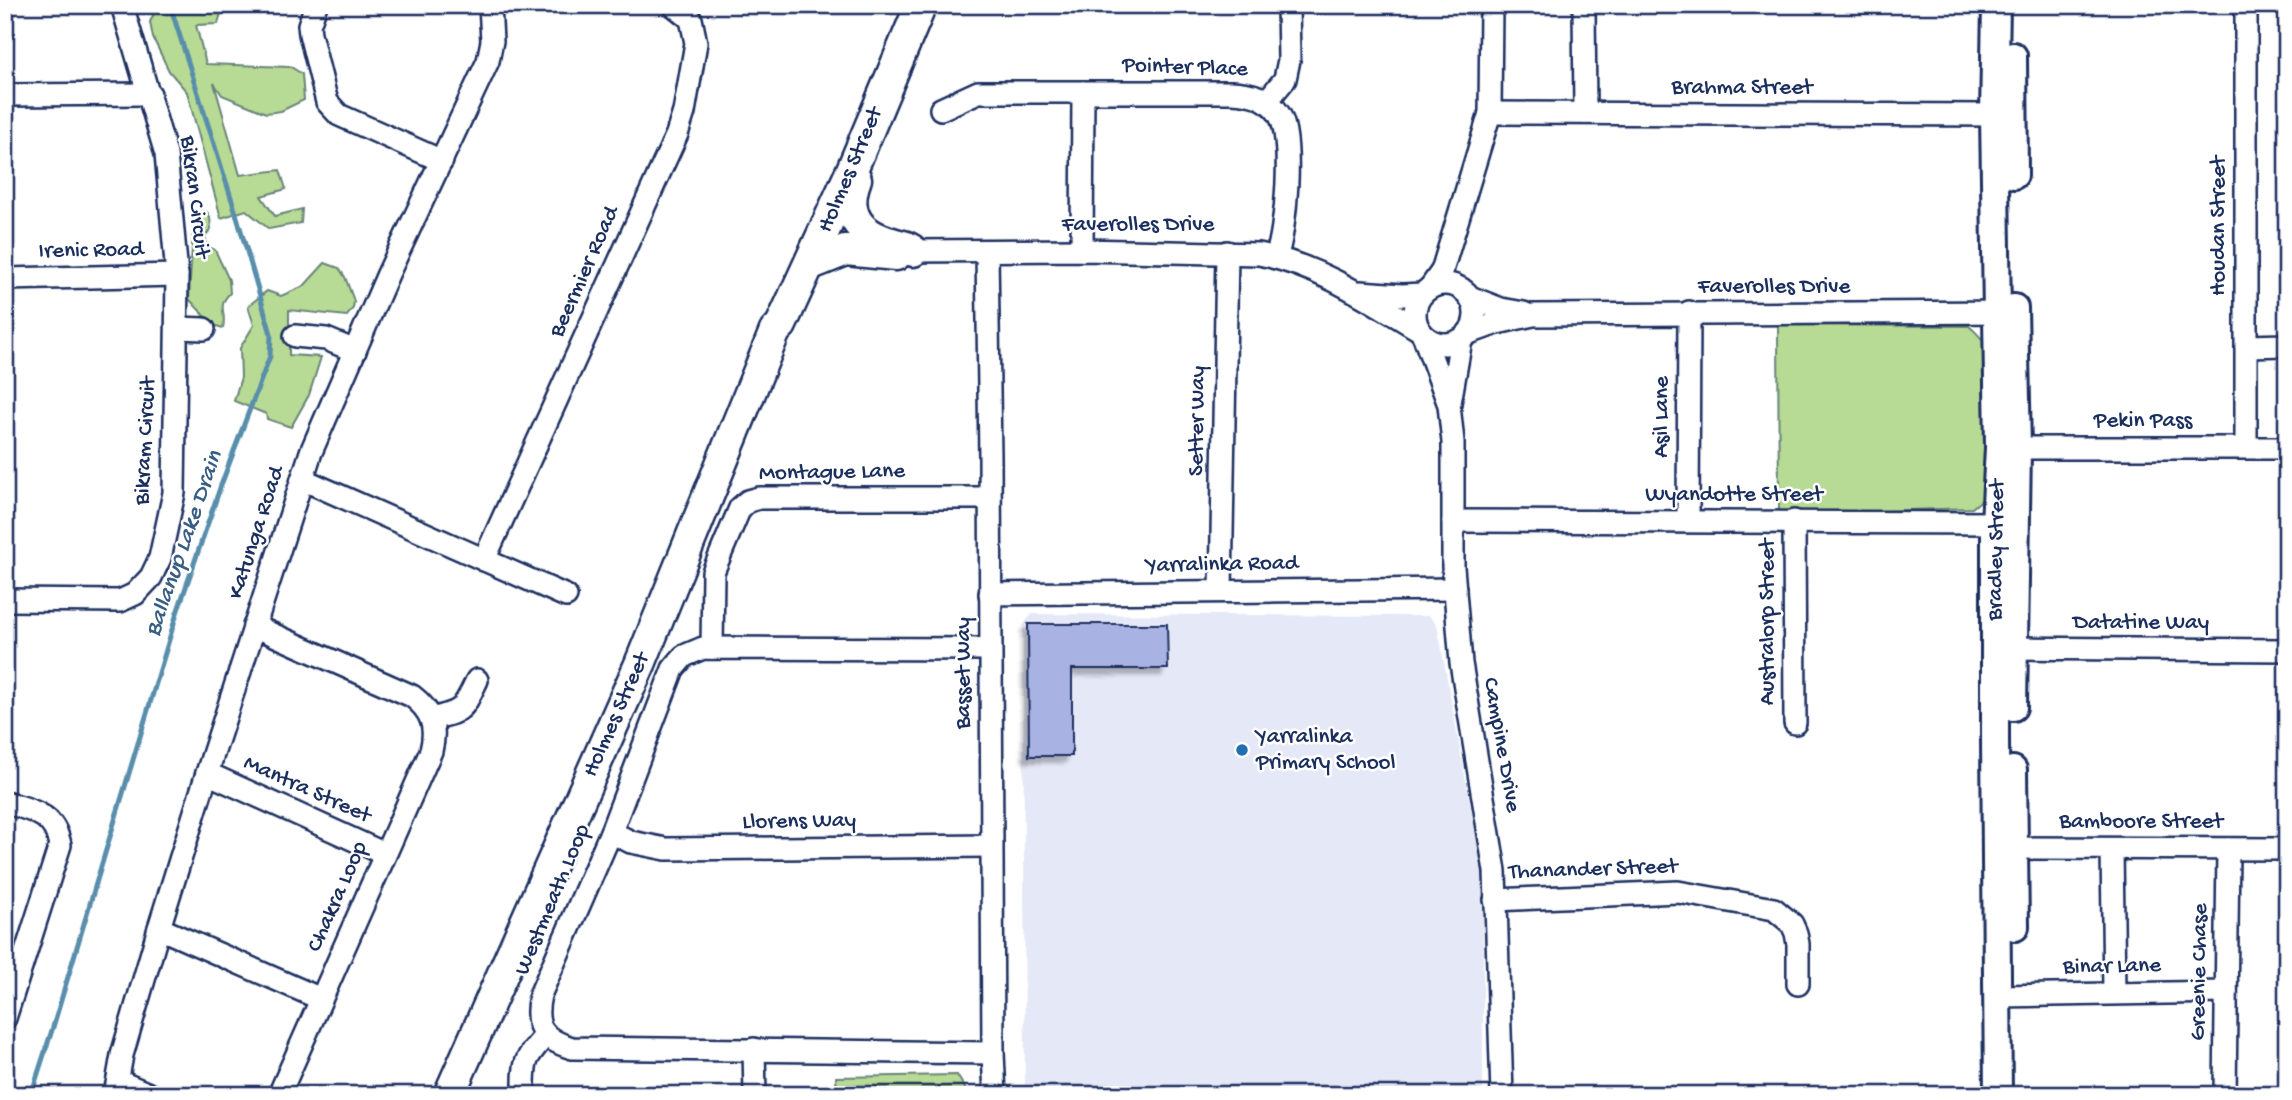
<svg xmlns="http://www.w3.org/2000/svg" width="2292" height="1100" viewBox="0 0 2292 1100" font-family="'Gochi Hand',sans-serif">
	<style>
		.built { fill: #e5e8f7 }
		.green { fill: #b7da94; stroke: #698479; stroke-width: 2 }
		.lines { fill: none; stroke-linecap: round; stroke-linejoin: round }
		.stream { stroke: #588eab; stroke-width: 5 }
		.building { fill: #a8b3e3; stroke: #1b2f5e; stroke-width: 2; filter: url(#shadow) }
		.minor-casing { stroke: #1b2f5e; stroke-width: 26 }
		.tertiary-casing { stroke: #1b2f5e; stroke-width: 32 }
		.secondary-casing { stroke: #1b2f5e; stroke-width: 35 }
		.minor { stroke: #fff; stroke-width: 21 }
		.tertiary { stroke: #fff; stroke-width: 26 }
		.secondary { stroke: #fff; stroke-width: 30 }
		.poi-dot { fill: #1f6fb2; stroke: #fff; stroke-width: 2.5 }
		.labels { text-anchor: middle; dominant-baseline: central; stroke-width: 5; stroke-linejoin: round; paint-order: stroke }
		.street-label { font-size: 23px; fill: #1b2f5e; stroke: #fff }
		.poi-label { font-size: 23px; fill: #1b2f5e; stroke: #fff; text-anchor: start }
		.water-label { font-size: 24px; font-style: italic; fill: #395e84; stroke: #fff }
	</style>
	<defs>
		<filter id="shadow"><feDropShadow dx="-6" dy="6" stdDeviation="2" flood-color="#0004"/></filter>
	</defs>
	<rect width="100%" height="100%" fill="#fff"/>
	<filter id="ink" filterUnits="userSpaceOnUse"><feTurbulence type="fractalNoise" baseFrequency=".0143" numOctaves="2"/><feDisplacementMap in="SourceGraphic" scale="14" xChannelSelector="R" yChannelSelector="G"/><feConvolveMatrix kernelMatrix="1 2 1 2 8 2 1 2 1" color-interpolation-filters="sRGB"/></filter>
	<g filter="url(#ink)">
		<g class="built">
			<path d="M 744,5 L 843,5 L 839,15 L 750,13 Z"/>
			<path d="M 1032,614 L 1429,616 L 1437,624 L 1483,874 L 1483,1095 L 1025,1095 L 1023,625 Z"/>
		</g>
		<g class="green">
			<path d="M 158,5 L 265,5 L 262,10 L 243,13 L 221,13 L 218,24 L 196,25 L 206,64 L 291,67 L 302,74 L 304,100 L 281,111 L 266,113 L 222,95 L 214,83 L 240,175 L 280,170 L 286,189 L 261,196 L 275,216 L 302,209 L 301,223 L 269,229 L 246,210 L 221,218 L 187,92 L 169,71 L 153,38 L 150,22 Z"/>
			<path d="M 207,212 L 210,217 L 211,229 L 205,236 L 207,246 L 215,250 L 229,280 L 230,293 C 216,307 227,311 223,328 L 213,325 L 189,299 L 194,213 Z"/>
			<path d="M 325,263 L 339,268 L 345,277 L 354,301 L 353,308 L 347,316 L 289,310 L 289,355 L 321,357 L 309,395 L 291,427 L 267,419 L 266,414 L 234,401 L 241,377 L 240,348 L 254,325 L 248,306 L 267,291 L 281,296 L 304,286 Z"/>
			<path d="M 1778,325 L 1969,326 C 1975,331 1982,338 1986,346 C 1996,366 1986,470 1984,498 L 1972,508 L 1779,514 Z"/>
			<path d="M 957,1075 L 969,1095 L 837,1095 L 836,1077 Z"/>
			<path d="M 2030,1091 L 2209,1092 L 2209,1095 L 2030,1095 Z"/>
		</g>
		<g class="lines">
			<path class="stream" d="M 31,1095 L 53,1027 L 177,613 L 221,485 L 270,356 L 271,334 L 235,210 L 170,5"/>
		</g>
		<path class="building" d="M 1028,624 L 1167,624 L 1168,669 L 1072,669 L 1072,756 L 1029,756 Z"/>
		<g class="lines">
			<g class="minor-casing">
				<g id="minor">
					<path d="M 316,5 L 309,25 L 310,34 L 327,102 L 339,115 L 442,161"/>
					<path d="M 1584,5 L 1585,113"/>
					<path d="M 5,95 L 150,94"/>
					<path d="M 1267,101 L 1285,79 L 1289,60 L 1288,5"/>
					<path d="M 941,109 L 978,92 L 1232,92 C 1251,93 1268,97 1279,114 C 1294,137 1286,232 1276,257"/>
					<path d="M 1490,113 L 1994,115"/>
					<path d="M 1082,250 L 1083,92"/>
					<path d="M 913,251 L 1082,250 L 1259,254 C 1317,265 1368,299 1418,329"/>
					<path d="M 987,252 L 990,457 L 993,1053 L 995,1095"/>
					<path d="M 5,279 L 177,275"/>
					<circle cx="1445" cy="314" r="30"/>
					<path d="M 1430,288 L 1442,271 L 1490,113 L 1491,5"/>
					<path d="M 1360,292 L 1402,295 L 1422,294"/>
					<path d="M 1470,297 L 1501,309 L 1524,313"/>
					<path d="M 177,328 L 204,329"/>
					<path d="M 1469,333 L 1497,323 L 1533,315 L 2012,312"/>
					<path d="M 295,336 L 326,339 L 355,351"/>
					<path d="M 1424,337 L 1449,405 L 1453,442 L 1453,567 L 1461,663 L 1495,871 L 1502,1095"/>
					<path d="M 2246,346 L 2287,345"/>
					<path d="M 1450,403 L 1461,340"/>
					<path d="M 2246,447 L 2246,5"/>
					<path d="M 2002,448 L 2287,448"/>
					<path d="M 302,479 L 566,596"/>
					<path d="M 1453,521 L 2011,523"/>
					<path d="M 1688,521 L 1689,312"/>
					<path d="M 1794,521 L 1795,723"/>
					<path d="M 484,560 L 677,134 L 684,112 L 696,43 L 691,19 L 673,5"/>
					<path d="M 1221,591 L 1227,252"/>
					<path d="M 990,594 L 1455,589"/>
					<path d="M 5,600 L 120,601 L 135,594 L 151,577 L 160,558 L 174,493 L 177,275 L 166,154 L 122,5"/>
					<path d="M 254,626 L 412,696 C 432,711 437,727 431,751 L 279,1095"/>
					<path d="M 712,648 L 713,572 L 740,508 L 748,501 L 759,498 L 990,498"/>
					<path d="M 1998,648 L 2287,650"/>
					<path d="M 990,649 L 703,648 L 684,656 L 673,669 L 611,832 L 540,995 C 533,1026 542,1039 572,1048 L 993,1053"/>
					<path d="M 431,719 C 464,711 462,711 477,680"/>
					<path d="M 207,773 L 385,854"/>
					<path d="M 5,802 C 33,811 54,813 60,845 L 5,1018"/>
					<path d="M 611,832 L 631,842 L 666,849 L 991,846"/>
					<path d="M 1998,848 L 2287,849"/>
					<path d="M 2112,849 L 2114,993"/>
					<path d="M 1495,900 L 1678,892 L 1774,909 L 1792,924 L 1796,933 L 1798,944 L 1798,984"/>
					<path d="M 159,928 L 321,999"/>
					<path d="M 1999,996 L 2226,992"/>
					<path d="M 754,1049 L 755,1095"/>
					<path d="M 118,1081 L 151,1095"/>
					<path d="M 115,1095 L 122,1055 L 159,928 L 207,773 L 311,452 L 388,274 L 488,61 L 492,41 L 490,5"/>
					<path d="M 524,1095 C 524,1062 523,1060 546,1035"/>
					<path d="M 2225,1095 L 2228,849"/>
				</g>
			</g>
			<g class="tertiary-casing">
				<g id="tertiary">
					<path d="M 1996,5 L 1994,115 L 1999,448 L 1995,523 L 1995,739 L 1998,1095"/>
					<path d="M 2013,56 L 2014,175"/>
					<path d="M 2013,707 L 2017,448 L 2014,308"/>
					<path d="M 2013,770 L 2015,927"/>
				</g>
			</g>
			<g class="secondary-casing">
				<g id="secondary">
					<path d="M 856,179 C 843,213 858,234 892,243 C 900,246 907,245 913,251"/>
					<path d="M 811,264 L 846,250 L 896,255"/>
					<path d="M 449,1095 L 640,664 L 775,331 L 781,325 L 851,172 L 921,5"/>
				</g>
			</g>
			<use href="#minor" class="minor"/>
			<use href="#tertiary" class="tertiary"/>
			<use href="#secondary" class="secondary"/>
		</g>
	</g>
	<circle class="poi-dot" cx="1242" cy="750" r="7"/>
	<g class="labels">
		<g class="street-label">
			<text transform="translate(1185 68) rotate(2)">Pointer Place</text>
			<text x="1742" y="88">Brahma Street</text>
			<text transform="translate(851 170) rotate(-67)">Holmes Street</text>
			<text transform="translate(194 197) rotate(83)">Bikran Circuit</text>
			<text x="1138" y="225">Faverolles Drive</text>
			<text transform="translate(2219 226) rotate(-90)">Houdan Street</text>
			<text transform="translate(91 251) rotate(-1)">Irenic Road</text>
			<text transform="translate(585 272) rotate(-66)">Beermier Road</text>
			<text x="1774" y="287">Faverolles Drive</text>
			<text transform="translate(1662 417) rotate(-90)">Asil Lane</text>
			<text transform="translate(1198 421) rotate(-89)">Setter Way</text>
			<text x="2143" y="421">Pekin Pass</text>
			<text transform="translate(146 441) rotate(-87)">Bikram Circuit</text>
			<text transform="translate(832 473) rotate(-1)">Montague Lane</text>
			<text x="1734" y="495">Wyandotte Street</text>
			<text transform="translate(257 533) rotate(-72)">Katunga Road</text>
			<text transform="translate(1997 550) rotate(-89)">Bradley Street</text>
			<text transform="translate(1222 565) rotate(-1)">Yarralinka Road</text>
			<text transform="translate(1768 622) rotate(-90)">Australorp Street</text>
			<text x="2141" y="623">Datatine Way</text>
			<text transform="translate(964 673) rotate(-90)">Basset Way</text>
			<text transform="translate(617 715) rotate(-66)">Holmes Street</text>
			<text transform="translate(1501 745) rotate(80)">Campine Drive</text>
			<text transform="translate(307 790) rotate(24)">Mantra Street</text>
			<text transform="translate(799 822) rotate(-1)">Llorens Way</text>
			<text x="2141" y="822">Bamboore Street</text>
			<text transform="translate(1593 870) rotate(-2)">Thanander Street</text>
			<text transform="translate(338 897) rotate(-66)">Chakra Loop</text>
			<text transform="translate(553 900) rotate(-67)">Westmeath Loop</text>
			<text transform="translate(2112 967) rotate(-1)">Binar Lane</text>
			<text transform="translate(2200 972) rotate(-89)">Greenie Chase</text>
		</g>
		<g class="poi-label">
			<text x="1256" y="737">Yarralinka<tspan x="1256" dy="26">Primary School</tspan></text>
		</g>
		<g class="water-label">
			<text transform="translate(185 544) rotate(-71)">Ballanup Lake Drain</text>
		</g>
	</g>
	<rect width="2292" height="1100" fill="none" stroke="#fff" stroke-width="28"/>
	<rect x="14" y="14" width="2264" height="1072" fill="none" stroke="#1b2f5e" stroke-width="2.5" filter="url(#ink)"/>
</svg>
